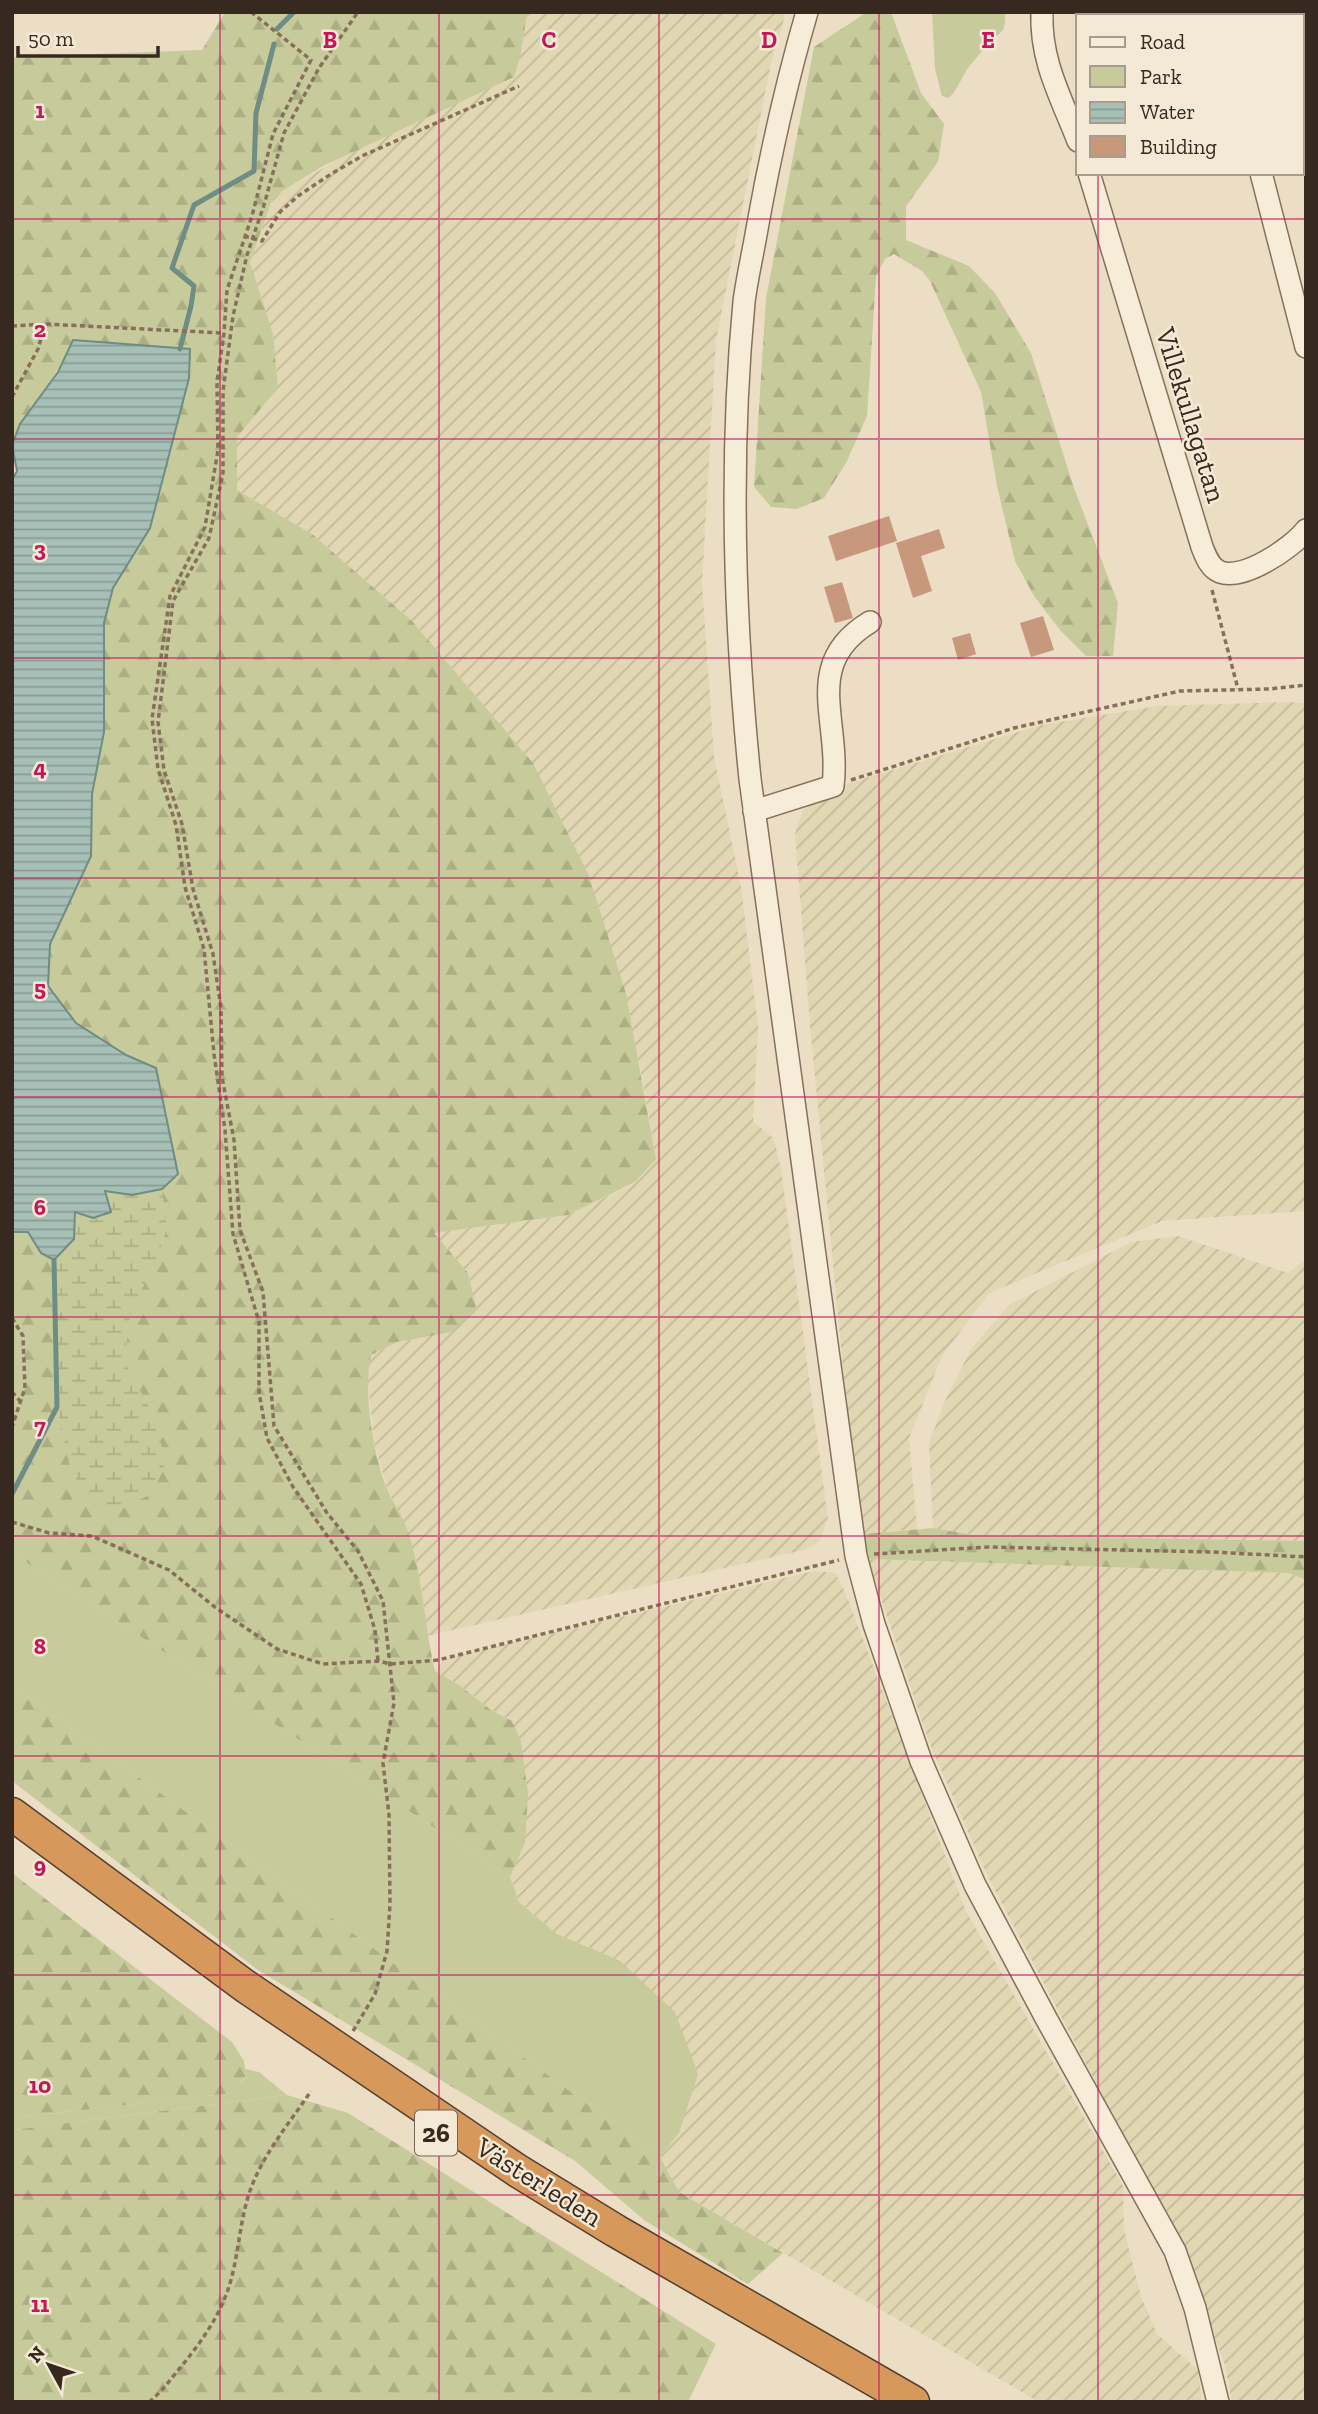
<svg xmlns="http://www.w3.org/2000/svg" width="1318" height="2414" viewBox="0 0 1318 2414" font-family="'Zilla Slab',serif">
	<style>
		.farmland { fill: url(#farmland-furrows) }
		.green { fill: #c7ca9a }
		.forest { fill: url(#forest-firs) }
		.wetland { fill: url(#wetland-marsh) }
		.water { fill: url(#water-rules); stroke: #6e8d84; stroke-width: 2 }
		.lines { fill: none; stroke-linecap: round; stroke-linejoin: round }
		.stream { stroke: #6e8d84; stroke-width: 5 }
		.building { fill: #c8987d }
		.minor-casing { stroke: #86705c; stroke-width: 24 }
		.highway-casing { stroke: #543f30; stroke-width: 35 }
		.path { stroke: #86705c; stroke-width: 3.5; stroke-dasharray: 5 3.5; stroke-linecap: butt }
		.minor { stroke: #f7ecd8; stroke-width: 21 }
		.highway { stroke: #d7995b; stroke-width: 32 }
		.grid { fill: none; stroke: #c2185b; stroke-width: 2; stroke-opacity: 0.55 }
		.labels { text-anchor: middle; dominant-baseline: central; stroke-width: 5; stroke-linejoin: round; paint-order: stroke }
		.shield { fill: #f4e9d5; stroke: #706356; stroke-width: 2 }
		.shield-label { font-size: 26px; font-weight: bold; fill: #37291f }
		.street-label { font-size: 28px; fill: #37291f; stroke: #f4e9d5 }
		.grid-label { font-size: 23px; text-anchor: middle; font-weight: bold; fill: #c2185b; stroke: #f4e9d5; stroke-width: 5; stroke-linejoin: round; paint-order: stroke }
	</style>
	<defs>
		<pattern id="farmland-furrows" width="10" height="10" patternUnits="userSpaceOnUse" patternTransform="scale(1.75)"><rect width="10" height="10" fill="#e1d7b3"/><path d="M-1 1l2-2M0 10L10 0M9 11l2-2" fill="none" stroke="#c2b99a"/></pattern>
		<pattern id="forest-firs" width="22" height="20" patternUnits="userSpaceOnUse" patternTransform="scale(1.75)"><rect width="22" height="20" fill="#c7ca9a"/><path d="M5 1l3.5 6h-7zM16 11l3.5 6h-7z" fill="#acae84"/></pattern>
		<pattern id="wetland-marsh" width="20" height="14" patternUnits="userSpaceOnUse" patternTransform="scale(1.75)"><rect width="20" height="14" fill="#c7ca9a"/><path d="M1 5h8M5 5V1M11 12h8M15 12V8" fill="none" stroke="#acae84"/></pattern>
		<pattern id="water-rules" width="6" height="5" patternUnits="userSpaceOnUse" patternTransform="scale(1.75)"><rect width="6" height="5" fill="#a7c0b7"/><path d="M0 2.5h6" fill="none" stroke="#899c94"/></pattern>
	</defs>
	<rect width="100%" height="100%" fill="#ecdec5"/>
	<g class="farmland">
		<path d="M 526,12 L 786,12 L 770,68 L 716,340 L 702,583 L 714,757 L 741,886 L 758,1026 L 753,1121 L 774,1139 L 781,1169 L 828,1519 L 819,1542 L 804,1550 L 427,1636 L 421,1586 L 407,1529 L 387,1488 L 374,1442 L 367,1373 L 371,1355 L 397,1342 L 452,1332 L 468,1273 L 433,1233 L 568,1215 L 635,1183 L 656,1159 L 642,1076 L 533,763 L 412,621 L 312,534 L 237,490 L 237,436 L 278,388 L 273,334 L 250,262 L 273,197 L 521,53 Z"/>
		<path d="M 1286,702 L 1306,703 L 1306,1211 L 1162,1221 L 989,1293 L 942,1356 L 909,1438 L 917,1529 L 864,1534 L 844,1378 L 810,1025 L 795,833 L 803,810 L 833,788 L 1041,725 L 1157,706 Z"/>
		<path d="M 1178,1236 L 1288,1273 L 1306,1260 L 1306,1541 L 974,1535 L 933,1528 L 929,1443 L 944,1403 L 971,1349 L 1009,1305 L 1131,1242 Z"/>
		<path d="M 868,1559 L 1289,1573 L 1306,1580 L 1306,2402 L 1232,2402 L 1225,2365 L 1193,2281 L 1092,2075 L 988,1877 L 929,1742 Z"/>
		<path d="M 814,1571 L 835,1573 L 845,1592 L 966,1911 L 1123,2186 L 1124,2230 L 1141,2296 L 1157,2334 L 1198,2370 L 1202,2402 L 1039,2402 L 679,2192 L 660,2157 L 679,2133 L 619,1960 L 557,1934 L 519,1902 L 510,1877 L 525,1843 L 512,1721 L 491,1710 L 459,1685 L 435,1671 L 444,1659 Z"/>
	</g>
	<g class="green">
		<path d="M 932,12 L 1005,12 L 1005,23 L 1003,30 L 982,51 L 968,68 L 953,94 L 948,98 L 942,96 L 935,69 Z"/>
		<path d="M 12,1553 L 510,1877 L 519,1902 L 557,1934 L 619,1960 L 675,2012 L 698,2074 L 679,2133 L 660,2157 L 12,1685 Z"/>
		<path d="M 245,2069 L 259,2072 L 287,2095 L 12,2130 L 12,2118 L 231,2093 L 246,2077 Z"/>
	</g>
	<g class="forest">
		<path d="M 225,12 L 526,12 L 527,14 L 521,53 L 514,77 L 323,166 L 273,197 L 250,262 L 273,334 L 278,388 L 237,437 L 237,490 L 312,534 L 412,621 L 533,763 L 589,876 L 626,994 L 656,1159 L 635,1182 L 568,1215 L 434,1233 L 468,1273 L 476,1307 L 452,1332 L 397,1342 L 371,1355 C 363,1390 373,1457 388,1491 C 394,1504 403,1516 407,1529 C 423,1575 424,1624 435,1671 L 459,1685 L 491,1710 L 512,1721 L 521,1741 L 528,1794 L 525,1843 L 510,1877 L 12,1553 L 12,1232 L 28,1232 L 41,1253 L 105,1190 L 132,1195 L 162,1189 L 178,1174 L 156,1068 L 126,1055 L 76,1023 L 48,986 L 50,944 L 91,856 L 92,794 L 104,732 L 104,623 L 113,588 L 150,528 L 189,378 L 190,349 L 73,340 C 56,376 32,410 12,445 L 12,57 L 202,50 Z"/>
		<path d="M 867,12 L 891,12 L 921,93 L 944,124 L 938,162 L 906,206 L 906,240 L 969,266 L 995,293 L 1031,353 L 1074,488 L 1118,603 L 1113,656 L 1086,656 L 1060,630 L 1034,596 L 1015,561 L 997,486 L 981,392 L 930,281 L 922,271 L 894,254 L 885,259 L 876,277 L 867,416 L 846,463 L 824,498 L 797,509 L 771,507 L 754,487 L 766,298 L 814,47 Z"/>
		<path d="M 933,1528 L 974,1535 L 1306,1541 L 1306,1580 L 1289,1573 L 868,1559 L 864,1534 Z"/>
		<path d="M 12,1685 L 660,2157 L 679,2192 L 783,2253 L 748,2284 L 644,2220 L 575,2161 L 258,1970 L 12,1781 Z"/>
		<path d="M 12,1873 L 232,2042 L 244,2061 L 246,2076 L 232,2093 L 12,2118 Z"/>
		<path d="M 287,2095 L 348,2113 L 716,2344 L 688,2402 L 12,2402 L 12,2130 Z"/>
	</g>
	<path class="wetland" d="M 162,1189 L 167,1228 L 158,1256 L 131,1312 L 124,1361 L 156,1420 L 165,1463 L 153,1493 L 119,1510 L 87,1501 L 70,1467 L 57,1407 L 53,1266 L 54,1260 L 74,1239 L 75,1212 L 105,1190 L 132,1195 Z"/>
	<path class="water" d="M 73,340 L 190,349 L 189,378 L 150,528 L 113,588 L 104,623 L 104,732 L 92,794 L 91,856 L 50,944 L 48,986 L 76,1023 L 126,1055 L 156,1068 L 178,1174 L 162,1189 L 132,1195 L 105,1191 L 111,1212 L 93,1218 L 75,1212 L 74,1239 L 54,1260 L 41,1253 L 28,1232 L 12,1232 L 12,480 L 17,471 L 12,445 L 20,424 L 58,372 Z"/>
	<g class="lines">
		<g class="stream">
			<path d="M 277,29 L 294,12"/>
			<path d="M 180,349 L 191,306 L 194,286 L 172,268 L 194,205 L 254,171 L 256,113 L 274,44"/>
			<path d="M 12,1494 L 57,1407 L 54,1260"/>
		</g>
	</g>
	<g class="building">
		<path d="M 889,516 L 897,541 L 836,561 L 828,536 Z"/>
		<path d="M 939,529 L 945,548 L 921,556 L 932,591 L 913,598 L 896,543 Z"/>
		<path d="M 842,582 L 853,618 L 835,623 L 824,587 Z"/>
		<path d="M 1043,616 L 1054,650 L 1031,657 L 1020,623 Z"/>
		<path d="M 970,633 L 976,654 L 958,660 L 952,638 Z"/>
	</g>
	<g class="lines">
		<g class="minor-casing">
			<g id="minor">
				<path d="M 807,12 C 786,84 770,156 757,229 C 753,253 747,278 744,302 C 729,460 734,621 750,779 L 856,1556 L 874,1624 L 921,1761 L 975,1885 L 1047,2020 L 1175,2251 L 1195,2308 L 1218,2402"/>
				<path d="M 1042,12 C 1040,61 1061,97 1078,141"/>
				<path d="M 1089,173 L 1202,547 C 1206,557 1210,568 1220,572 C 1243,581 1292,548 1306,530"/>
				<path d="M 1261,173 L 1306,347"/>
				<path d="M 754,811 L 833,786 C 841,720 801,664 870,622"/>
			</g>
		</g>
		<g class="highway-casing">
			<path id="highway" d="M 12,1814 L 245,1986 L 518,2171 L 616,2231 L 913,2402"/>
		</g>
		<g class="path">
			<path d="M 251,12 L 311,60 L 273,134 L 252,216 L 227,290 L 224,333 L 217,382 L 218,450 L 205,527 L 170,596 L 152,719 L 158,769 L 176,825 L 185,887 L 204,949 L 214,1054 L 225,1130 L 233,1234 L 259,1322 L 259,1392 L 267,1438 L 293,1487 L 361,1584 L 375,1630 L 378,1661"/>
			<path d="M 1299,12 L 1306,14"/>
			<path d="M 1254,16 L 1257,12"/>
			<path d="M 244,236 L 262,241 L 280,212 L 298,196 L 331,174 L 362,156 L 519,86"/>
			<path d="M 12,326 L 45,324 L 223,333"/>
			<path d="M 12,397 L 38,349 L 45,324"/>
			<path d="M 1212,590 L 1238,689"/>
			<path d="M 851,780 L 1014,728 L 1180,691 L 1269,689 L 1306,685"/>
			<path d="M 12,1318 L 23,1336 L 25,1388 L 12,1427"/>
			<path d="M 12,1392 L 20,1401"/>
			<path d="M 12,1522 L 49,1533 L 92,1536 L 169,1570 L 216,1608 L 277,1649 L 323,1664 L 378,1661 L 391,1664 L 438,1660 L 839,1560"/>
			<path d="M 874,1554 L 988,1547 L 1212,1552 L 1306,1557"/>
			<path d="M 353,2031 L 375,1994 L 387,1951 L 390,1904 L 389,1815 L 383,1763 L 394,1703 L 383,1601 L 358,1551 L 327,1513 L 274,1426 L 263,1292 L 240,1230 L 234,1140 L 222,1077 L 221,1008 L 213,954 L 193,889 L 182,824 L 164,770 L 158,722 L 173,601 L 209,538 L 223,473 L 223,391 L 233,316 L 247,255 L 264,205 L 284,133 L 319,68 L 358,12"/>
			<path d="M 149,2402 C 159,2394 167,2384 175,2374 C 201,2343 224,2312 233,2272 C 240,2242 241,2212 253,2183 C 267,2149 291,2121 311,2091"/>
		</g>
		<use href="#minor" class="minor"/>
		<use href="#highway" class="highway"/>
	</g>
	<path class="grid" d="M 220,12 L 220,2402M 439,12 L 439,2402M 659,12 L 659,2402M 879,12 L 879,2402M 1098,12 L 1098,16M 1098,173 L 1098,2402M 12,219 L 1306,219M 12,439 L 1306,439M 12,658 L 1306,658M 12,878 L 1306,878M 12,1097 L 1306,1097M 12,1317 L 1306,1317M 12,1536 L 1306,1536M 12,1756 L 1306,1756M 12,1975 L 1306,1975M 12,2195 L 1306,2195"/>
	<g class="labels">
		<rect class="shield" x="415" y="2110.5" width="42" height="45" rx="5"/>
		<g class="shield-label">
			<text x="436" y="2133">26</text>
		</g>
		<g class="street-label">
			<text transform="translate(1191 415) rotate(73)">Villekullagatan</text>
			<text transform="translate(539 2182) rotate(32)">Västerleden</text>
		</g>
	</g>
	<g class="grid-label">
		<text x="330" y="48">B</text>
		<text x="549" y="48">C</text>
		<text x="769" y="48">D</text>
		<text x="988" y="48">E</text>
		<text x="40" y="118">1</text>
		<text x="40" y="337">2</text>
		<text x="40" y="557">3</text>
		<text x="40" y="776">4</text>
		<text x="40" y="996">5</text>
		<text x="40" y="1215">6</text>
		<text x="40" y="1434">7</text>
		<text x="40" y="1654">8</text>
		<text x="40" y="1873">9</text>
		<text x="40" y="2093">10</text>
		<text x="40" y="2312">11</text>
	</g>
	<rect width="1318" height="2414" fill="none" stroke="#37291f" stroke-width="28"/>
	<rect x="1076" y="14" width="228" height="161" fill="#f4e9d5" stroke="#a89c8c" stroke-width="2"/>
	<rect x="1090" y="37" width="35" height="10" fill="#f7ecd8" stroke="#a89c8c" stroke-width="2"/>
	<text x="1140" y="49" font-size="21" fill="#37291f">Road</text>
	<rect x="1090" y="66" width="35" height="21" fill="#c7ca9a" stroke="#a89c8c" stroke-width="2"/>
	<text x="1140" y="84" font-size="21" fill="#37291f">Park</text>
	<rect x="1090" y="102" width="35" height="21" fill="url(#water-rules)" stroke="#a89c8c" stroke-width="2"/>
	<text x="1140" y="119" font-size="21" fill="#37291f">Water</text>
	<rect x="1090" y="136" width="35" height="21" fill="#c8987d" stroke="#a89c8c" stroke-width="2"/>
	<text x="1140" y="154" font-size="21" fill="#37291f">Building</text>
	<g transform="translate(49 2365) rotate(310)" stroke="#f4e9d5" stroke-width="5" paint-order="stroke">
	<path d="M0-5L12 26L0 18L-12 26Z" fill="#37291f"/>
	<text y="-10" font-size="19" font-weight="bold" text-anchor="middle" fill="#37291f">N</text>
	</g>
	<path d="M18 46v10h140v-10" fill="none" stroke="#37291f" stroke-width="3.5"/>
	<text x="28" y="46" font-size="21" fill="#37291f" stroke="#f4e9d5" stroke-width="5" paint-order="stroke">50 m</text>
</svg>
